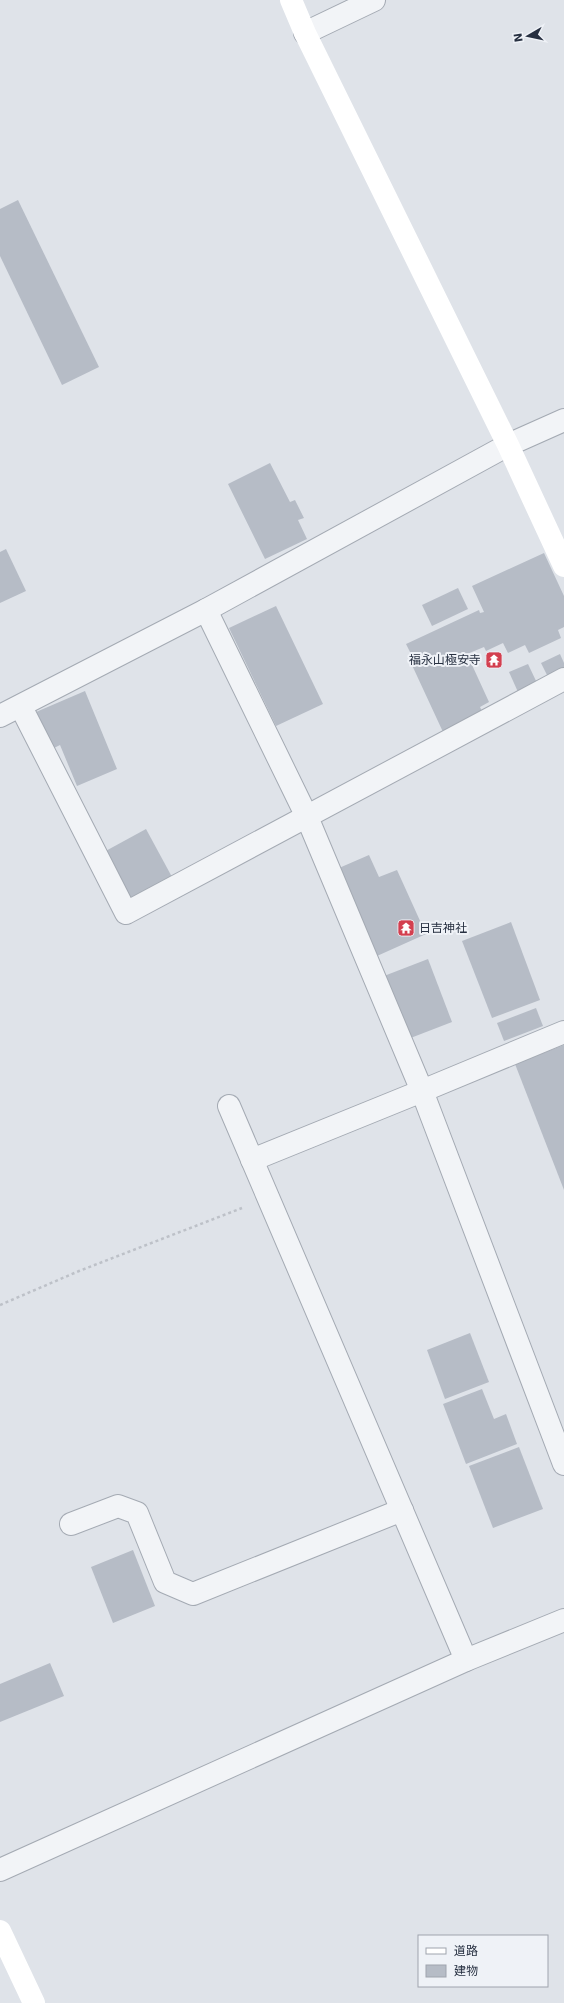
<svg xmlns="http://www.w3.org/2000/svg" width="564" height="2003" viewBox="0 0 564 2003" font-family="'DejaVu Sans','Noto Sans JP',sans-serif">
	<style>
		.building { fill: #b6bcc6 }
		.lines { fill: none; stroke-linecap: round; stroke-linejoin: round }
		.street-casing { stroke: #a4aab3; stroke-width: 24 }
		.path { stroke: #bdc1c8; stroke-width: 2.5; stroke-dasharray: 3 3; stroke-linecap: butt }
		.street { stroke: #f2f4f7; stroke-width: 22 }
		.secondary { stroke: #fff; stroke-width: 22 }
		.labels { text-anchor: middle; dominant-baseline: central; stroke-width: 4; stroke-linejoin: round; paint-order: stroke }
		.poi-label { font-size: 12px; fill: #273041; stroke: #eff2f7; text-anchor: end }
	</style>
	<rect width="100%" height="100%" fill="#dfe3e9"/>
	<g class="building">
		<path d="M 18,200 L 99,367 L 62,385 L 0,256 L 0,209 Z"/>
		<path d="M 270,463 L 290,502 L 295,500 L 304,518 L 298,520 L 307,539 L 265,559 L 228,484 Z"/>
		<path d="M 6,549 L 26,591 L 0,603 L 0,552 Z"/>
		<path d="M 544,553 L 564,596 L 564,627 L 558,630 L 561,638 L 529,653 L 525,645 L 508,653 L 503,643 L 486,651 L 484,647 L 467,654 L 489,702 L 480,707 L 483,713 L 443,732 L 411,663 L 415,662 L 406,644 L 479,610 L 480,613 L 484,612 L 472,586 Z"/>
		<path d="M 458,588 L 468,609 L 432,626 L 422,605 Z"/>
		<path d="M 276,606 L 323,704 L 276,726 L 229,628 Z"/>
		<path d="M 560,654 L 564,663 L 564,669 L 548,677 L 541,663 Z"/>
		<path d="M 528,664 L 537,683 L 518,692 L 509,672 Z"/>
		<path d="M 85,691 L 117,769 L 77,786 L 60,745 L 52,749 L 36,712 Z"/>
		<path d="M 146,829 L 172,877 L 128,901 L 102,853 Z"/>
		<path d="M 369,855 L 379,877 L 397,870 L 426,934 L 377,956 L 339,868 Z"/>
		<path d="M 511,922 L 540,1000 L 492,1018 L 462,941 Z"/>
		<path d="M 428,959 L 452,1022 L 408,1039 L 384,976 Z"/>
		<path d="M 536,1008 L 543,1026 L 504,1041 L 497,1023 Z"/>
		<path d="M 564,1045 L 564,1190 L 515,1064 Z"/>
		<path d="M 470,1333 L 489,1382 L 445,1399 L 427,1350 Z"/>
		<path d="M 482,1389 L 494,1419 L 506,1414 L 517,1444 L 466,1464 L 443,1404 Z"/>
		<path d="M 519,1447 L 543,1509 L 493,1528 L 469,1466 Z"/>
		<path d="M 133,1550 L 155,1606 L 113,1623 L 91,1567 Z"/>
		<path d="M 50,1663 L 64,1696 L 0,1722 L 0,1684 Z"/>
	</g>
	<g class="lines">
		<g class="street-casing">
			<g id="street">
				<path d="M 305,33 L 374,0"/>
				<path d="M 206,610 L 307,817 L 422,1091 L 564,1464"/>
				<path d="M 21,707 L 126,913 L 564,679"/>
				<path d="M 0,716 L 206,610 L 508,445 L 564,420"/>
				<path d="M 229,1106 L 466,1660"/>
				<path d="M 252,1160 L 422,1091 L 564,1032"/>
				<path d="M 71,1524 L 118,1506 L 137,1513 L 165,1582 L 193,1594 L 402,1510"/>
				<path d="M 0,1870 L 466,1660 L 564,1620"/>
			</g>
		</g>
		<path class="path" d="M 0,1305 L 79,1271 L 242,1208"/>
		<use href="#street" class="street"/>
		<g class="secondary">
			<path d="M 291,0 L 305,33 L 508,445 L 564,566"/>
			<path d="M 0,1931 L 34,2003"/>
		</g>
	</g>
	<defs>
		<g id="temple-square" transform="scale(0.9)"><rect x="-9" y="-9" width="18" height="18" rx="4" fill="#d33f4f" stroke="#eff2f7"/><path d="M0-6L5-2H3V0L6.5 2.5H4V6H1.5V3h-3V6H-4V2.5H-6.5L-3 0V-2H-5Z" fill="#fff"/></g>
	</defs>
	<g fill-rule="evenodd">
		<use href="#temple-square" x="494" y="660"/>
		<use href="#temple-square" x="406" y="928"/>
	</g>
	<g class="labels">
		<g class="poi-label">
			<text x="481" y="660">福永山極安寺</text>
			<text x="419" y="928" text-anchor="start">日吉神社</text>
		</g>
	</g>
	<rect x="418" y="1935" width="130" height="52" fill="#eff2f7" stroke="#9fa4ae"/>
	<rect x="426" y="1948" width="20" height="6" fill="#ffffff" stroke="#9fa4ae"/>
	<text x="454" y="1955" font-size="12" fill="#273041">道路</text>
	<rect x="426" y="1965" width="20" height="12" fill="#b6bcc6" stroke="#9fa4ae"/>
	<text x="454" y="1975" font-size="12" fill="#273041">建物</text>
	<g transform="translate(528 36) rotate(261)" stroke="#eff2f7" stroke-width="3" paint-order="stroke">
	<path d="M0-3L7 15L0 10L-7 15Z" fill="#273041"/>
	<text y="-6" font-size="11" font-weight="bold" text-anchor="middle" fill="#273041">N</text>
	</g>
</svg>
